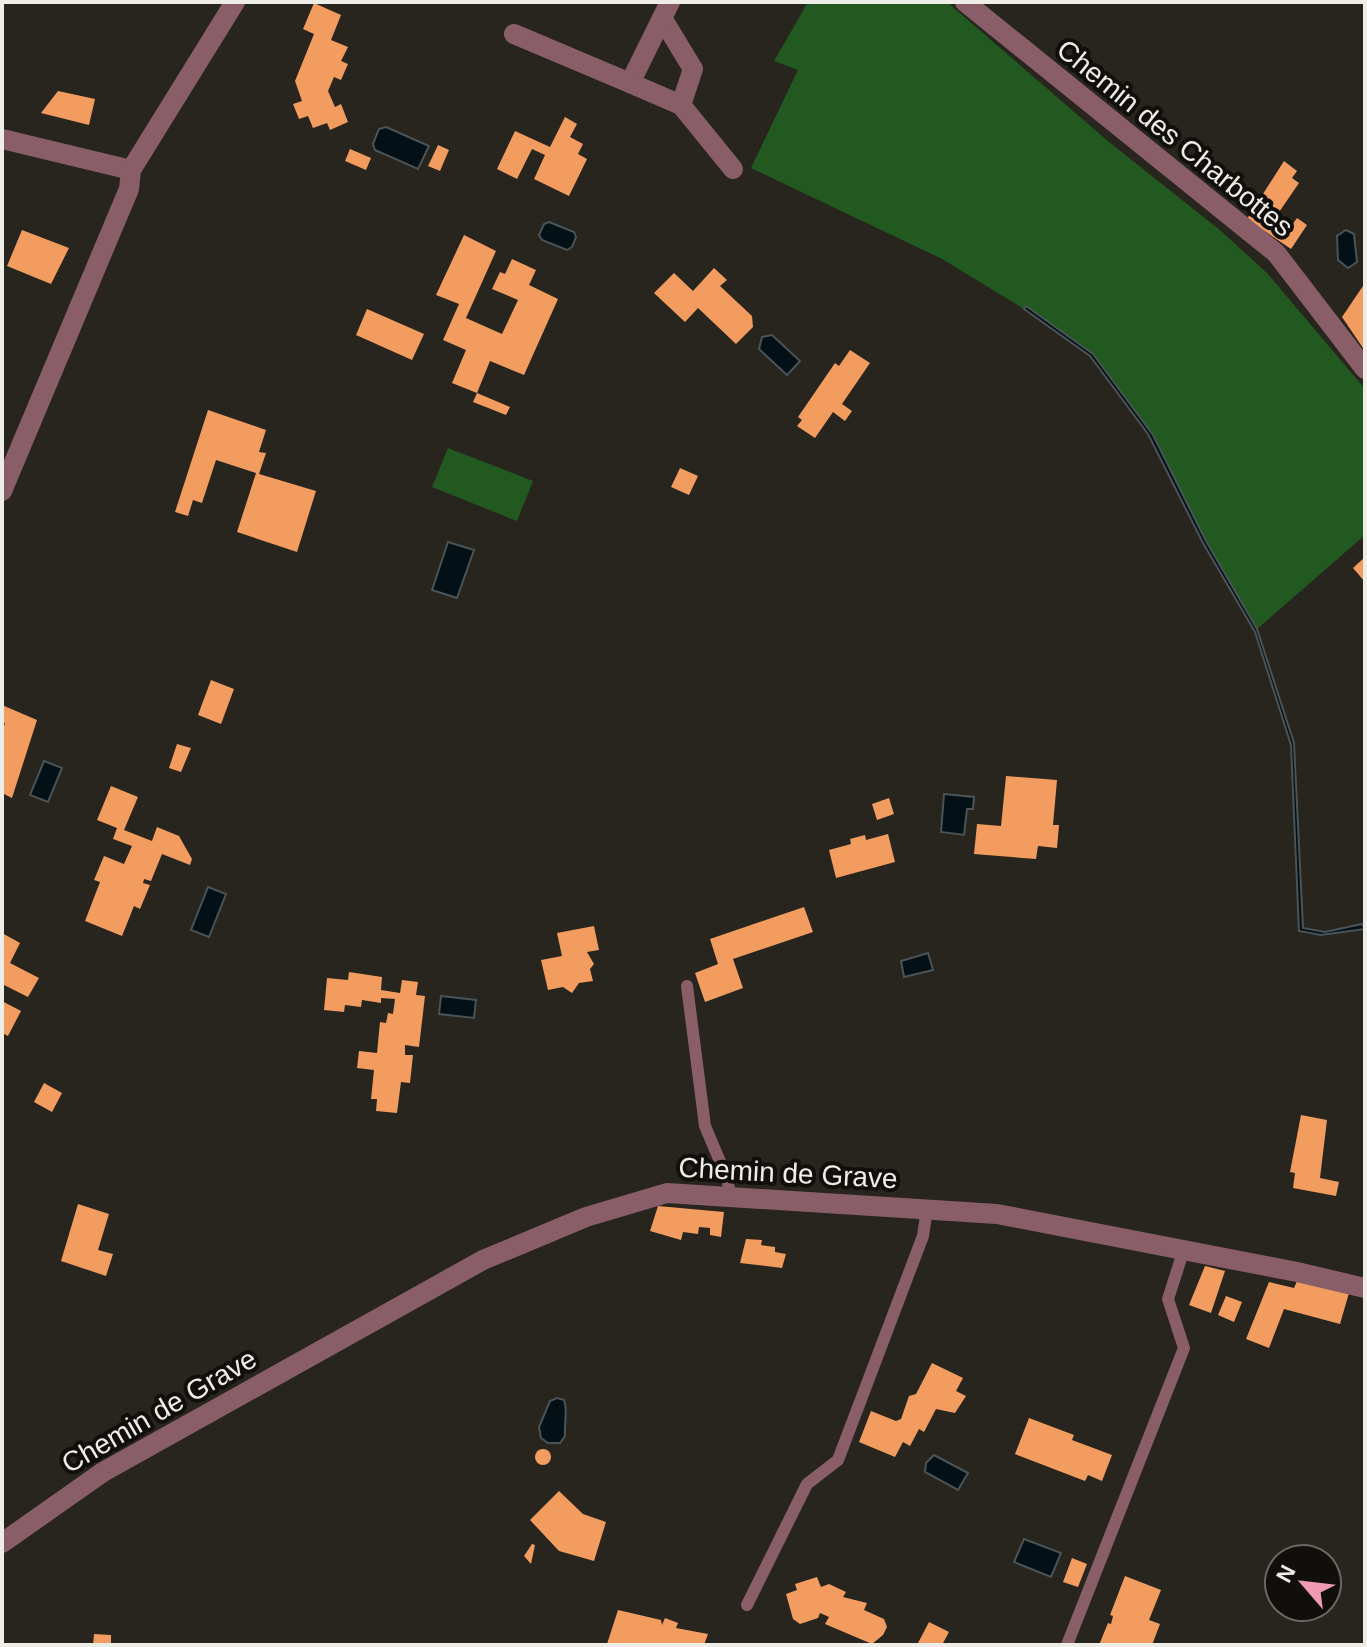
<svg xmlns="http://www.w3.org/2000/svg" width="1367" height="1647" viewBox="0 0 1367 1647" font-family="Arial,sans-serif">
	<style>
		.green { fill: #225920 }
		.water { fill: #031117; stroke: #4a5356; stroke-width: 2 }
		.building { fill: #f39c60 }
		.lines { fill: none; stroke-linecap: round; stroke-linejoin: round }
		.service { stroke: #895e69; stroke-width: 12 }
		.minor { stroke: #895e69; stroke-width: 20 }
		.labels { text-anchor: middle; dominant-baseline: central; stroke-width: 8; stroke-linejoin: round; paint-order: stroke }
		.street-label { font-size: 28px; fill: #efede8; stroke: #100f0b }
	</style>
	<rect width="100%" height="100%" fill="#28251e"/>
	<g class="green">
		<path d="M 808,2 L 947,2 L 1109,142 L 1221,231 L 1267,273 L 1365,389 L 1365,535 L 1257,629 L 1206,541 L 1153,435 L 1093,354 L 1025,306 L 1024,309 L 942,259 L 751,168 L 798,70 L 774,61 Z"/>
		<path d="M 448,448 L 533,481 L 517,521 L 432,487 Z"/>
	</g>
	<g class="water">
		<path d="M 386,127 L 429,146 L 418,169 L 375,150 L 373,144 L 379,129 Z"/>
		<path d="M 549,222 L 574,232 L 576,237 L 572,247 L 567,250 L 542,240 L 539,235 L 544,224 Z"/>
		<path d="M 1346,230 L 1354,234 L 1357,262 L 1348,268 L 1338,260 L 1337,236 Z"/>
		<path d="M 1026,306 L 1093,354 L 1153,435 L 1206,541 L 1257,629 L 1294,743 L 1303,928 L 1325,932 L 1362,924 L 1365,929 L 1321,935 L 1299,931 L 1291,745 L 1255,632 L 1203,543 L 1148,434 L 1090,356 L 1024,309 Z"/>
		<path d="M 772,335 L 800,361 L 787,375 L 759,349 L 762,337 Z"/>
		<path d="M 448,542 L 474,550 L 457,598 L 432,590 Z"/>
		<path d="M 44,761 L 62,768 L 48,802 L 30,795 Z"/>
		<path d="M 944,794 L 974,797 L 973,809 L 967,809 L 964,835 L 941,832 Z"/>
		<path d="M 208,887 L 226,894 L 209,937 L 191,930 Z"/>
		<path d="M 928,953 L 933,970 L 904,977 L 901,961 Z"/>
		<path d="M 441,996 L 476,1000 L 474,1018 L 439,1014 Z"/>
		<path d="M 557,1398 L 564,1400 C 568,1410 564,1425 565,1436 L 560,1443 L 548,1443 L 541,1438 L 539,1427 L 550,1401 Z"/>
		<path d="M 934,1455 L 968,1473 L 958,1490 L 925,1472 L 926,1463 Z"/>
		<path d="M 1024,1539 L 1061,1553 L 1051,1577 L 1014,1562 Z"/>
	</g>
	<g class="building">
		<path d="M 314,3 L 341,15 L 331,40 L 348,47 L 341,61 L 348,64 L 341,80 L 334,77 L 328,91 L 335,107 L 341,104 L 348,122 L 330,130 L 327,123 L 313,128 L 308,116 L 299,119 L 293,104 L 302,101 L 295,81 L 314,34 L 303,29 Z"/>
		<path d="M 58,91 L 95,99 L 89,125 L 41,113 Z"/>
		<path d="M 565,117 L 577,124 L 570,137 L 583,144 L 578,154 L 587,159 L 569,196 L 534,179 L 545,155 L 532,149 L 517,179 L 497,169 L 515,131 L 550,147 Z"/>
		<path d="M 438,145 L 449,150 L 440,171 L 428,166 Z"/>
		<path d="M 350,149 L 371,158 L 366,170 L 345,161 Z"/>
		<path d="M 1284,161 L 1297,171 L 1292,178 L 1299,183 L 1275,218 L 1290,228 L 1297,218 L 1307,225 L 1291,249 L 1247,219 Z"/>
		<path d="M 22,230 L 69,248 L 51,284 L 7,266 Z"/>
		<path d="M 464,235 L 496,251 L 466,318 L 502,334 L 518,300 L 492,289 L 500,272 L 505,274 L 512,259 L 536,270 L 529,285 L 558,299 L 524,375 L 490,361 L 477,393 L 452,383 L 466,350 L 443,340 L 459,304 L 436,295 Z"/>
		<path d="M 714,268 L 727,280 L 720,286 L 752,316 L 753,327 L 736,344 L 698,308 L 685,322 L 654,293 L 674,273 L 693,291 Z"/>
		<path d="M 1365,283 L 1365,351 L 1342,317 Z"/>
		<path d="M 367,309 L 424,334 L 412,360 L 356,335 Z"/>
		<path d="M 850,350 L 870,363 L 842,404 L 852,411 L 845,421 L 833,412 L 815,438 L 797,426 L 802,420 L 798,417 L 835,363 L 839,366 Z"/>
		<path d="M 477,393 L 510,407 L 506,415 L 473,402 Z"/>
		<path d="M 208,410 L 266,430 L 259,452 L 266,453 L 259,474 L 316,491 L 297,552 L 237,532 L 256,473 L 216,460 L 202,503 L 193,500 L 188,516 L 175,512 Z"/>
		<path d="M 680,468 L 698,476 L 689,495 L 671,487 Z"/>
		<path d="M 1365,557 L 1365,582 L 1353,568 Z"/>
		<path d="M 211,680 L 234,689 L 221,724 L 198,715 Z"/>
		<path d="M 2,705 L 37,720 L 12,798 L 2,793 L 2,732 L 5,723 L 2,722 Z"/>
		<path d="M 177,744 L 191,748 L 181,772 L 169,768 Z"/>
		<path d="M 1006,776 L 1057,780 L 1053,825 L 1059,825 L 1057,848 L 1038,846 L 1036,859 L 974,854 L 977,824 L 1001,826 Z"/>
		<path d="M 111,786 L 138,797 L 124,830 L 152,841 L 157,827 L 179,836 L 192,859 L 190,865 L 162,854 L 151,881 L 144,879 L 143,883 L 150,885 L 140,909 L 134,906 L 122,936 L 85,921 L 100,882 L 94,880 L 104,856 L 124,864 L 132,846 L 113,839 L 117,828 L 97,820 Z"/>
		<path d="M 889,798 L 894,814 L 877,820 L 872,804 Z"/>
		<path d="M 888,834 L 895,862 L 836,878 L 829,850 L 851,844 L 850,839 L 865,835 L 866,840 Z"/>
		<path d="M 804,907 L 813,932 L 733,959 L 743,988 L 705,1002 L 695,973 L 718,964 L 710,939 Z"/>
		<path d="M 594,926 L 599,950 L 587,952 L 594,964 L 590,969 L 593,981 L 579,983 L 572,993 L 563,987 L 548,990 L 541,960 L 562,956 L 557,933 Z"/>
		<path d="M 2,933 L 20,943 L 10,963 L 39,978 L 28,997 L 2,984 Z"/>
		<path d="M 349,972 L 382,977 L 381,990 L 400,993 L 402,980 L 418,982 L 416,995 L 425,996 L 419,1047 L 405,1045 L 405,1055 L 413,1055 L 410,1083 L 401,1082 L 397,1113 L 376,1111 L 377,1099 L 371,1099 L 374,1070 L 357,1068 L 359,1051 L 377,1053 L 380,1022 L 386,1023 L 388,1013 L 393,1014 L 395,999 L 381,998 L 381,1003 L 362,1000 L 361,1007 L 345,1005 L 344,1012 L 324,1010 L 327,978 L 348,980 Z"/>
		<path d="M 2,1001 L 21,1011 L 8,1036 L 2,1033 Z"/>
		<path d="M 44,1083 L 62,1093 L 52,1112 L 34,1102 Z"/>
		<path d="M 1301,1115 L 1327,1120 L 1320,1178 L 1339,1182 L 1336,1196 L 1293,1188 L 1295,1173 L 1290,1172 Z"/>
		<path d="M 78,1204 L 109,1214 L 98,1250 L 113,1254 L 106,1276 L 61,1261 Z"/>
		<path d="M 658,1206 L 724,1212 L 721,1237 L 710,1235 L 710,1228 L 699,1227 L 698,1234 L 683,1232 L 681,1240 L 650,1231 Z"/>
		<path d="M 746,1239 L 762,1240 L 761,1245 L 775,1247 L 775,1252 L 786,1254 L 782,1268 L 740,1263 Z"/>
		<path d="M 1205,1266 L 1225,1271 L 1211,1313 L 1189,1305 Z"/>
		<path d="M 1297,1281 L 1349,1293 L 1340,1324 L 1284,1309 L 1269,1348 L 1246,1339 L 1269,1282 L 1294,1288 Z"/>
		<path d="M 1226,1296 L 1242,1302 L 1234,1322 L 1218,1315 Z"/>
		<path d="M 932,1363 L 963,1378 L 956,1391 L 966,1396 L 955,1413 L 936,1409 L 924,1432 L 919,1429 L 910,1446 L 903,1442 L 895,1457 L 859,1442 L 871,1411 L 896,1421 L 901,1419 L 909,1396 L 916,1394 Z"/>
		<path d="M 1029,1418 L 1074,1435 L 1072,1440 L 1112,1455 L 1102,1481 L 1088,1475 L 1085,1481 L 1015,1454 Z"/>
		<circle cx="543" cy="1457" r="8"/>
		<path d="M 559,1491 L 583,1514 L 606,1522 L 594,1561 L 559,1551 L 530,1520 Z"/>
		<path d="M 532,1544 L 535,1545 L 531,1564 L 524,1556 Z"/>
		<path d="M 1072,1558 L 1087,1564 L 1078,1587 L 1063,1582 Z"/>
		<path d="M 1125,1576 L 1161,1590 L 1149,1620 L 1160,1624 L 1152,1645 L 1099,1645 L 1108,1623 L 1111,1624 L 1113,1616 L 1110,1615 Z"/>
		<path d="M 817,1577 L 821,1587 L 829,1584 L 846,1592 L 843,1597 L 867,1603 L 864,1610 L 884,1619 L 887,1627 L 883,1635 L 872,1644 L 825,1624 L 829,1617 L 820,1613 L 818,1618 L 800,1624 L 793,1619 L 786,1594 L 797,1590 L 795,1584 Z"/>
		<path d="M 618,1610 L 661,1620 L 662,1625 L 665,1618 L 678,1623 L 676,1628 L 708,1634 L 704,1645 L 607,1644 Z"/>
		<path d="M 929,1622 L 949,1632 L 942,1645 L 917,1645 Z"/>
		<path d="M 94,1634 L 111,1635 L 111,1645 L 93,1645 Z"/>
	</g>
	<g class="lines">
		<g class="service">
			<path d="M 687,986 L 705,1126 L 727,1178 L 730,1194"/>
			<path d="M 747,1605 L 807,1484 L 838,1460 L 923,1236 L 927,1209"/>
			<path d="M 1067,1645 L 1184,1348 L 1168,1299 L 1184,1249"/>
		</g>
		<g class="minor">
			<path d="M 965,2 L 1276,253 L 1365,369"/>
			<path d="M 662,18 L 693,69 L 681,105 L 733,169"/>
			<path d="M 514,34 L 630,83 L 670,2"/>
			<path d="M 630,83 L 681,105"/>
			<path d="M 2,139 L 131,170"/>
			<path d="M 2,491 L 129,189 L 131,170 L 235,2"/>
			<path d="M 2,1543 L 103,1472 L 483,1260 L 586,1217 L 667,1193 L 997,1214 L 1297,1272 L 1365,1288"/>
		</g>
	</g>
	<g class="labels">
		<g class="street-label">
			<text transform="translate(1175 138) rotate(39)">Chemin des Charbottes</text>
			<text transform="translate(788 1173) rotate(3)">Chemin de Grave</text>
			<text transform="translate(159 1411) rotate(-30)">Chemin de Grave</text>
		</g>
	</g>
	<rect width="1367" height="1647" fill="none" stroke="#efede8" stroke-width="8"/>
	<g transform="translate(1303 1583) rotate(298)"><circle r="38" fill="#100f0b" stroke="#696863" stroke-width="2"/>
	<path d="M0-6L14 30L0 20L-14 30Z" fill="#f09ab6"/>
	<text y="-12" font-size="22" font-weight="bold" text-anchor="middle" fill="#efede8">N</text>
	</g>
</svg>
